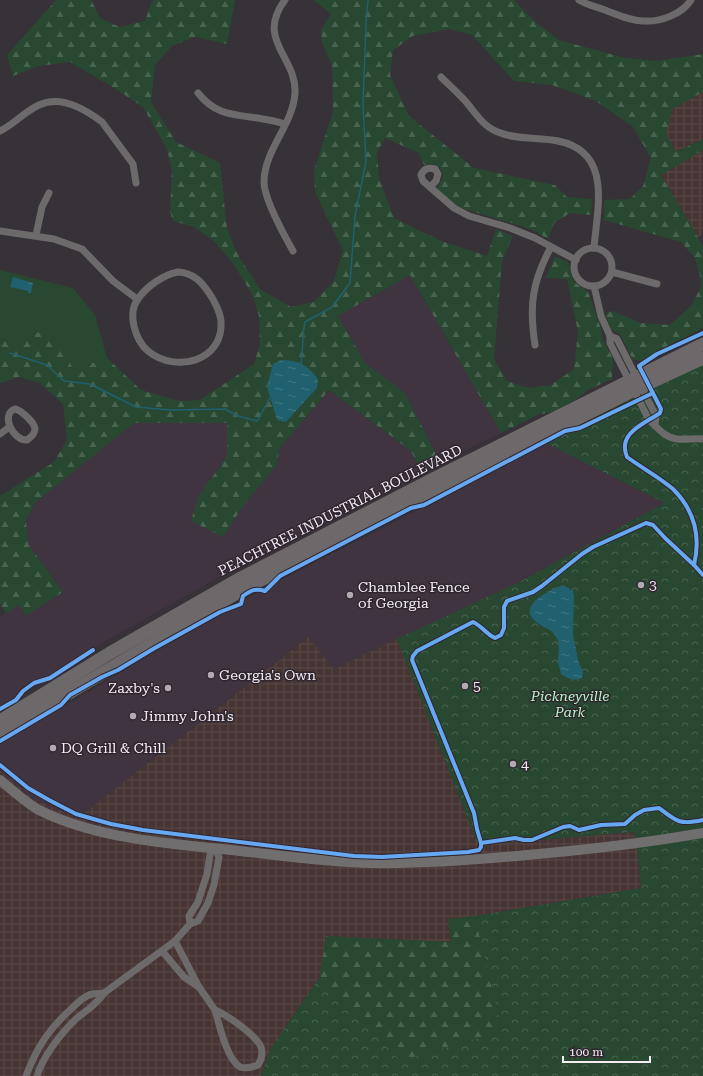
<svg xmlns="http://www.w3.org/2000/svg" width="703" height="1076" viewBox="0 0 703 1076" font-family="'Roboto Serif',serif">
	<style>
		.built { fill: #413441 }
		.industrial { fill: url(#industrial-grid) }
		.grass { fill: #284831 }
		.forest { fill: url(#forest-firs); fill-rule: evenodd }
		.park { fill: url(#park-crowns) }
		.water { fill: url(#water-ripples) }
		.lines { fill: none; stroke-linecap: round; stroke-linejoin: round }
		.stream { stroke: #21606f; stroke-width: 1.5 }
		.street { stroke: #6d6a6b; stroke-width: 7 }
		.secondary { stroke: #706e6e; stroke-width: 10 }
		.highway { stroke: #6d6869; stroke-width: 13 }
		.cycleway-casing { stroke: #302630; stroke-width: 6 }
		.cycleway { stroke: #66a8f1; stroke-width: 4 }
		.poi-dot { fill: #b1abb1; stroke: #302630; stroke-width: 1.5 }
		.labels { text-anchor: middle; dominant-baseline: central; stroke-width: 3; stroke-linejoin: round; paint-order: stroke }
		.street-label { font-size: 14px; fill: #f3ecf3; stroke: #302630 }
		.poi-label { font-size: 14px; fill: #f3ecf3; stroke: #302630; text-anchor: start }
		.park-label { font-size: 14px; font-style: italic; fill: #b1f7c1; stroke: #302630 }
	</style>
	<defs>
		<pattern id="industrial-grid" width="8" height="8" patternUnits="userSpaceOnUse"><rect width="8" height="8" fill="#473534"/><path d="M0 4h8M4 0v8" fill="none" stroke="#594948"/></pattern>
		<pattern id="forest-firs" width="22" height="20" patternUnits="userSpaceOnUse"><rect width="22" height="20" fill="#284831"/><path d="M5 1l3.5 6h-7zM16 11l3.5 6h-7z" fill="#48634f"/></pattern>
		<pattern id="park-crowns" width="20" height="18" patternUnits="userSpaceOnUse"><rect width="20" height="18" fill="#284831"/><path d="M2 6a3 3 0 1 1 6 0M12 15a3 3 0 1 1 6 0" fill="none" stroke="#48634f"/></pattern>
		<pattern id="water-ripples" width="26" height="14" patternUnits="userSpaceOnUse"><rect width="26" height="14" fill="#21606f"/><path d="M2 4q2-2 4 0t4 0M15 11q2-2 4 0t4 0" fill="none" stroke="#427784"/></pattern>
	</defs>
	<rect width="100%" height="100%" fill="#373237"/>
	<g class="built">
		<path d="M 410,275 L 501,433 L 462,452 L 452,460 L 441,464 L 405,393 L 365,363 L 338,316 Z"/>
		<path d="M 329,390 L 411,451 L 422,472 L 388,492 L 366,499 L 359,505 L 246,562 L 111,638 L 0,708 L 0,617 L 19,605 L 26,616 L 63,592 L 28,544 L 26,520 L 35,503 L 134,423 L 227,423 L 227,456 L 198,497 L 223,537 L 243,506 L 277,464 L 279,449 Z"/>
		<path d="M 548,444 L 665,503 L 519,582 L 334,669 L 307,637 L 78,818 L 33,799 L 0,771 L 0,741 L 4,741 L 24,731 L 172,642 L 281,580 Z"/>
	</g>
	<g class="industrial">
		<path d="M 703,92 L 703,139 L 676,152 L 666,134 L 672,109 Z"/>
		<path d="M 703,150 L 703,234 L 698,237 L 661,174 Z"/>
		<path d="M 308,637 L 334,669 L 397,639 L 478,845 L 635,832 L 641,888 L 475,916 L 448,919 L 451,942 L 326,936 L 319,978 L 271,1048 L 261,1076 L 0,1076 L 0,771 L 33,799 L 78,818 Z"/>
	</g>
	<path class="grass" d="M 0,270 L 73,288 L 95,315 L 107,358 L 73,370 L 38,332 L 15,348 L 0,337 Z"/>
	<g class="forest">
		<path d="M 56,0 L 91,0 L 101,19 L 120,27 L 145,21 L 151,3 L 155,0 L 235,0 L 227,44 L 194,37 L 172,46 L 155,65 L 151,102 L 176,142 L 220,163 L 227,229 L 238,255 L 260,289 L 291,307 L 314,302 L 334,281 L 343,250 L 315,192 L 314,170 L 333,112 L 332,65 L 322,43 L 321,30 L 331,14 L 314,0 L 514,0 L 533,20 L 559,40 L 625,58 L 656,61 L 703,54 L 703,92 L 672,109 L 666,134 L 676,152 L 703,139 L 703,150 L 661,175 L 703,246 L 703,328 L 657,352 L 644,361 L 633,360 L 620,334 L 611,329 L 605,313 L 613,311 L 641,323 L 670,325 L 692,305 L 702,284 L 695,258 L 681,242 L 604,220 L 604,200 L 630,199 L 643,186 L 651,158 L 633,127 L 596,101 L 552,85 L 514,81 L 472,35 L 449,29 L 413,36 L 393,50 L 390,75 L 409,116 L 474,168 L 555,185 L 567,197 L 592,199 L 591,215 L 570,213 L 554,223 L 548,239 L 535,231 L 521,226 L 458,207 L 437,190 L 437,187 C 449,175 441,161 424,165 L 419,153 L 385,138 L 377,153 L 379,178 L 394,218 L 441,241 L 487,256 L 496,229 L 513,236 L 502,261 L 494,359 L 507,381 L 528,388 L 551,385 L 574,369 L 578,332 L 567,279 L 546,278 L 555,256 L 568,262 C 571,268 570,275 574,281 C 578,286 585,288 589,294 L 601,329 L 602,338 L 613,358 L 612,379 L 588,390 L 576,399 L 556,411 L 537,415 L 501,433 L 410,275 L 338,316 L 365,363 L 405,393 L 441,464 L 432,467 L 422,472 L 411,451 L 329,390 L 279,449 L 277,464 L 243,506 L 223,537 L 191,521 L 198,497 L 227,456 L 227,423 L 134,423 L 35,503 L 26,520 L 28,544 L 63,592 L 26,616 L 19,605 L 6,614 L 0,603 L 0,496 L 54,462 L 67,440 L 63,404 L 40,383 L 19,377 L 0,383 L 0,337 L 15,348 L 38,332 L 61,339 L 73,370 L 107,358 L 141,390 L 179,401 L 200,400 L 254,364 L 260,344 L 259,316 L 252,294 L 232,262 L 213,240 L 194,227 L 173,221 L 170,211 L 172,171 L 167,149 L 143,107 L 111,86 L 70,62 L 39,66 L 13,76 L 7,55 ZM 317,388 L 286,422 L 277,420 Z"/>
		<path d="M 475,916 L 502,1031 L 401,1061 L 319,978 L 326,936 L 451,942 L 448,919 Z"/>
	</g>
	<path class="park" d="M 703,349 L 703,1076 L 261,1076 L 271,1048 L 319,978 L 401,1061 L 502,1031 L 475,916 L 641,888 L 635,832 L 478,845 L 397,639 L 521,581 L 665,503 L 548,444 L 600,399 Z"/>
	<g class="water">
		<path d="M 13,277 L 33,283 L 31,293 L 28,293 L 28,291 L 10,287 Z"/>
		<path d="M 281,360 C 298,360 308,365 318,379 L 317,388 L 286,422 L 277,420 L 267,387 L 273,364 Z"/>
		<path d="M 563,585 L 573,591 L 574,597 L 573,635 L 579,664 L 583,671 L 582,678 C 574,681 568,679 561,674 C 560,670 559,666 558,662 C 558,653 561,643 555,635 C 550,628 541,627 535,621 C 517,605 550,590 563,585 Z"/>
	</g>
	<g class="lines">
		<g class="stream">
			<path d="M 10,353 L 47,365 L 64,381 L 90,384 L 136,407 L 171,410 L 225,409 L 238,416 L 257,421 L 271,396"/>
			<path d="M 301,365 C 303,351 302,336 305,322 L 332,307 L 350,283 L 355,216 L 366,162 L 363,105 L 366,22 L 368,0"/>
		</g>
		<g class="street">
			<path d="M 285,0 C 255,40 297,57 295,93 C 293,125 264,150 264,182 C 264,199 284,235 293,251"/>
			<path d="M 579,0 C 587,5 597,7 605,10 C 618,15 631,21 644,21 C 661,22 682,14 691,0"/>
			<path d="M 441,77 C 450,86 459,94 467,103 C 476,114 484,127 498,132 C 516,140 539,137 558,141 C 613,152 597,208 594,248"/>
			<path d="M 198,93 C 217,117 236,114 263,119 C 271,120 278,122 285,124"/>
			<path d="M 0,131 C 14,124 24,112 39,105 C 60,95 85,109 102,122 L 133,164 L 136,183"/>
			<path d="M 430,187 L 436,181 L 438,174 L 435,169 C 427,167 424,169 421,175 L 423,181 L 454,208 L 469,216 L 510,228 L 535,238 L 576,260"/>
			<path d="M 0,231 L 54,239 L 82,249 L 113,281 L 137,299"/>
			<path d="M 36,235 L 42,207 L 49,193"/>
			<circle cx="593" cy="267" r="19"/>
			<path d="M 178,272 C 193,273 201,281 209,293 C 214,300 220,312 221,321 C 224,361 176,374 148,351 C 135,340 127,313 138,299 C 147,286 163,275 178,272 Z"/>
			<path d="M 612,272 L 657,284"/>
			<path d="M 594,286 L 601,316 L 610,336 L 610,343 L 649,420 C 657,427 665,438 677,439 C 686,440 695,438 703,439"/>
			<path d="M 610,336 L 617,339 L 656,416 L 655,425"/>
			<path d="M 535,345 C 529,306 532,282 551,247"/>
			<path d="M 15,409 C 21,410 35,423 35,429 C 35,434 31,437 27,440 C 13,441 0,414 15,409 Z"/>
			<path d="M 0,434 L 8,428"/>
			<path d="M 175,941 L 199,987 L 215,1010"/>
			<path d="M 162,951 L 184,977 L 199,987"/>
			<path d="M 215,1010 C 227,1015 256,1035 261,1047 C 263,1053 262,1059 258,1065 C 253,1067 246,1069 240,1067 C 227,1060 219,1024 215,1010 Z"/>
			<path d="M 26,1076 C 36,1049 48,1030 70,1010 C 75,1005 82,998 89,995 C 93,993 100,994 104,993"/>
			<path d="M 37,1076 C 43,1056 62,1032 77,1018 C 87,1010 97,1004 104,993 L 175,941 L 190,924 L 198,921 L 208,903 L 214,885 L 219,857 L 215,849 L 210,854 L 207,874 L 198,902 L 189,916 L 190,924"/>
		</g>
		<path class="secondary" d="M 0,780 C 12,790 24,801 37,809 C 93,838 169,844 231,850 C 278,855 325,862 372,863 C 423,864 475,860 527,855 C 586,850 645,843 703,833"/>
		<g class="highway">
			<path d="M 0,721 L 110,653 L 241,578 L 433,479 L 703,344"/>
			<path d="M 0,734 L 247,587 L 508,454 L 634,390 L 703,358"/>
		</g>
		<g class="cycleway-casing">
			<g id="cycleway">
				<path d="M 694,565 C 701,536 694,510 673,489 C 659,477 642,468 627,457 C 617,433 644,424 660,413 L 661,409 L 639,366 L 657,354 L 703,333"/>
				<path d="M 0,709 L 16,700 L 23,691 L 34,683 L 50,678 L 93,650"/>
				<path d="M 0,741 L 61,705 L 70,695 L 102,677 L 118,670 L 153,649 L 220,612 L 241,604 L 243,596 C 251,590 256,588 265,591 L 280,576 L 411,508 L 424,505 L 565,431 L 580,428 L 653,393"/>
				<path d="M 0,765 L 28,788 L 49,800 L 76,814 L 111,824 L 143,830 L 354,856 L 382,857 L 468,852 L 479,850 L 481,847 L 481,843"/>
				<path d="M 481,843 L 477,829 L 474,813 L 412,660 L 413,656 L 417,651 L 467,625 L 473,622 C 482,626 486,634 495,638 L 501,635 L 504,628 L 504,607 L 507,601 L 533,592 L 542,586 L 582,554 L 593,547 L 646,523 L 653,525 L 665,538 L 694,565 L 703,575"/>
				<path d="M 481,843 L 515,838 L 524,840 L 532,840 L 563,827 L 570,826 L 579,830 L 601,825 L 625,824 L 635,815 L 644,810 L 659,808 C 677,822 680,825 703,820"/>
			</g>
		</g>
		<use href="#cycleway" class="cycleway"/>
	</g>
	<g class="poi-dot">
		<circle cx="641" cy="585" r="4"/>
		<circle cx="350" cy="595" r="4"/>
		<circle cx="211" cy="675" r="4"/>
		<circle cx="465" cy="686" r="4"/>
		<circle cx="168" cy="688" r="4"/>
		<circle cx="133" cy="716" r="4"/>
		<circle cx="53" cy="748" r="4"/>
		<circle cx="513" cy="764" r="4"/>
	</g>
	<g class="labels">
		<g class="street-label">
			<text transform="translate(340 510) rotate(-27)">PEACHTREE INDUSTRIAL BOULEVARD</text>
		</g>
		<g class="poi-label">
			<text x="649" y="585">3</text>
			<text x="358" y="587">Chamblee Fence<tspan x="358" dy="16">of Georgia</tspan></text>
			<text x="219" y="675">Georgia's Own</text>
			<text x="473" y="686">5</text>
			<text x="160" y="688" text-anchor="end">Zaxby's</text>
			<text x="141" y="716">Jimmy John's</text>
			<text x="61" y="748">DQ Grill &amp; Chill</text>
			<text x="521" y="764">4</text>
		</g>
		<g class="park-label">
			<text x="570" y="696">Pickneyville<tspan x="570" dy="16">Park</tspan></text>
		</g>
	</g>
	<path d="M563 1056v6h87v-6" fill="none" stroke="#f3ecf3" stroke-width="2"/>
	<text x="569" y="1056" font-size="12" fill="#f3ecf3" stroke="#302630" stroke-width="3" paint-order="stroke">100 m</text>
</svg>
